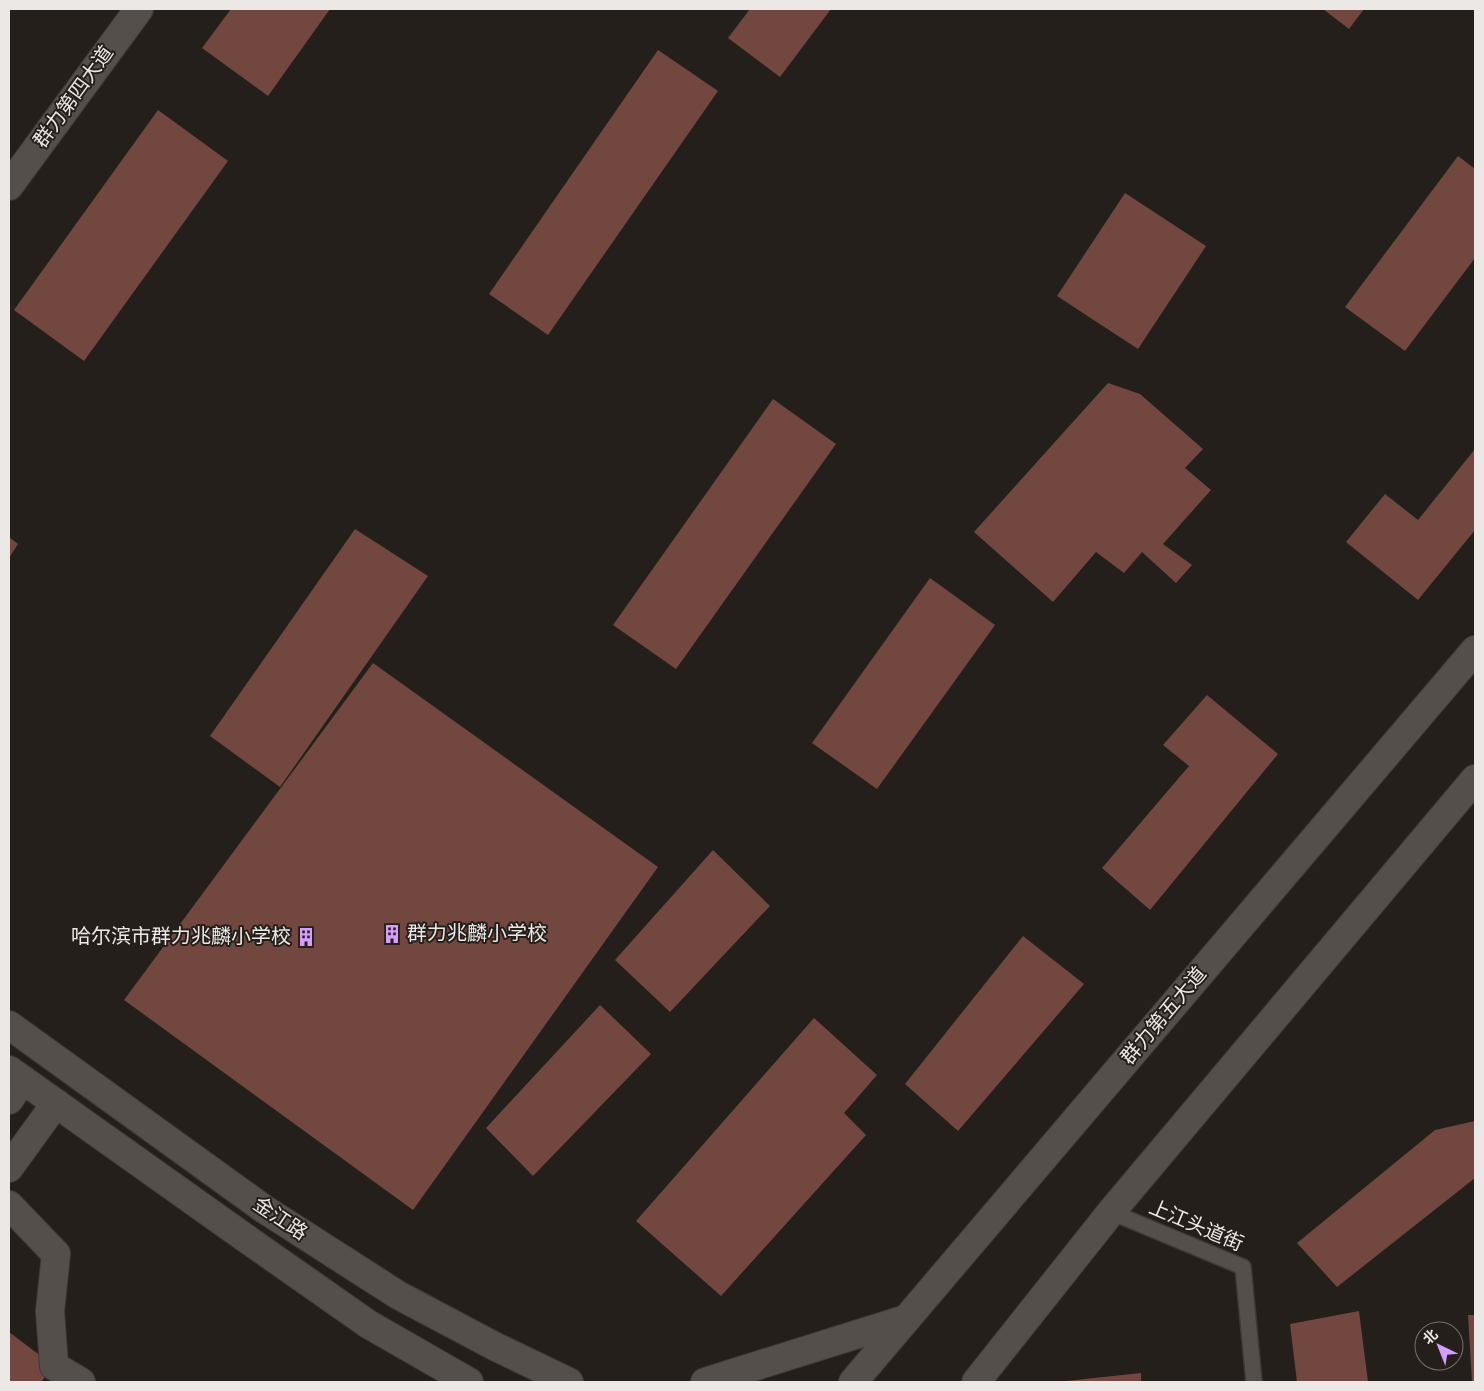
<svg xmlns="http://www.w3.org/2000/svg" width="1484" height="1391" viewBox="0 0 1484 1391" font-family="'Alegreya Sans','Noto Sans SC',sans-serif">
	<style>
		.building { fill: #71473f }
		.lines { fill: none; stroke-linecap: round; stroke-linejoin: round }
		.service-casing { stroke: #3f3a38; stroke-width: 18 }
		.minor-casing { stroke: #3f3a38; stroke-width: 30 }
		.tertiary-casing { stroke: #3f3a38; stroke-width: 30 }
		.secondary-casing { stroke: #3f3a38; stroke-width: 30 }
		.service { stroke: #554f4b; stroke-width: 15 }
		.minor { stroke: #554f4b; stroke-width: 28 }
		.tertiary { stroke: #554f4b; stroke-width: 28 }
		.secondary { stroke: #554f4b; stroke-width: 28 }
		.labels { text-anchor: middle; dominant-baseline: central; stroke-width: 4; stroke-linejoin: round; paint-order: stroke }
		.street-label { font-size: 20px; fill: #ece8e6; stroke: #251f1c }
		.poi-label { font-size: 20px; fill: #ece8e6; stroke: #251f1c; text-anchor: start }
	</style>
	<rect width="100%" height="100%" fill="#251f1c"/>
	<g class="building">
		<path d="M 231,9 L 330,9 L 268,96 L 202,48 Z"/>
		<path d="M 750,9 L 831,9 L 780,77 L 728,38 Z"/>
		<path d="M 1323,9 L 1364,9 L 1349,29 Z"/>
		<path d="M 658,50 L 718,91 L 548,335 L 489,294 Z"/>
		<path d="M 158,110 L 228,161 L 84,361 L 14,310 Z"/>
		<path d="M 1458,156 L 1475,169 L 1475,258 L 1405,351 L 1345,307 Z"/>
		<path d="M 1125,193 L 1206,246 L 1138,349 L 1057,296 Z"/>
		<path d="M 1108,383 L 1140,394 L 1203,449 L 1185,468 L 1211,490 L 1163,544 L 1192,565 L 1176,583 L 1142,552 L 1124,573 L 1096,552 L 1053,602 L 974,532 Z"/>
		<path d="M 773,399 L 836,444 L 676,669 L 613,625 Z"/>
		<path d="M 1475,449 L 1475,530 L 1418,600 L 1346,542 L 1385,494 L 1418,520 Z"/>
		<path d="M 355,529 L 428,576 L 280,787 L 210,736 Z"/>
		<path d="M 9,537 L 18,544 L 9,558 Z"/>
		<path d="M 930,578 L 995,625 L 877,789 L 812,743 Z"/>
		<path d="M 373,663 L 658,867 L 413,1210 L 124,1000 Z"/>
		<path d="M 1207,695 L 1278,754 L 1150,910 L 1102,868 L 1189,766 L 1163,745 Z"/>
		<path d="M 713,850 L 770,906 L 670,1012 L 615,960 Z"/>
		<path d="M 1023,936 L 1084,984 L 958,1131 L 905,1084 Z"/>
		<path d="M 600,1005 L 651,1054 L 533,1176 L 486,1128 Z"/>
		<path d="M 814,1018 L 877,1075 L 844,1113 L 866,1135 L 721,1296 L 636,1221 Z"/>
		<path d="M 1475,1121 L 1475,1178 L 1337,1287 L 1297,1243 L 1435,1130 Z"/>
		<path d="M 1359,1311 L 1368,1382 L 1297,1382 L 1290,1324 Z"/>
		<path d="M 1468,1315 L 1475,1315 L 1475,1382 L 1472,1382 Z"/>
		<path d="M 9,1332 L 54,1366 L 41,1382 L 9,1382 Z"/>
		<path d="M 1141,1373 L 1141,1382 L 1066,1382 L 1066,1381 Z"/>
	</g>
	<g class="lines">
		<g class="service-casing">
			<path id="service" d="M 1111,1212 L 1243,1267 L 1254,1382"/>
		</g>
		<g class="minor-casing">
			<g id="minor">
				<path d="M 9,186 L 139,9"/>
				<path d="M 9,1100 L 23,1080"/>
				<path d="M 9,1168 L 56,1103"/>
				<path d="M 9,1205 L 56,1254 L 50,1311 L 54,1366 L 81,1382"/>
			</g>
		</g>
		<g class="tertiary-casing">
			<g id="tertiary">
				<path d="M 9,1025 L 264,1209 L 398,1295 L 496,1347 L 569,1382"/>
				<path d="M 9,1070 L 244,1237 L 368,1324 L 469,1382"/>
			</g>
		</g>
		<g class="secondary-casing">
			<g id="secondary">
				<path d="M 705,1382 L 906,1319"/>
				<path d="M 853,1382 L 1475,650"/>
				<path d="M 976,1382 L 1111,1212 L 1475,779"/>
			</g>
		</g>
		<use href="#service" class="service"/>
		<use href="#minor" class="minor"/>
		<use href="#tertiary" class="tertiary"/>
		<use href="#secondary" class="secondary"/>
	</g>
	<defs>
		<g id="building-bare" transform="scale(1.5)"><path d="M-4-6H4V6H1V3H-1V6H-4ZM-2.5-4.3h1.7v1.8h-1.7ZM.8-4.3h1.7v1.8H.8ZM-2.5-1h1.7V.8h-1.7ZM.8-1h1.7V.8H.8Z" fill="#d49cfc" stroke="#251f1c" stroke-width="2.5" paint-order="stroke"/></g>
	</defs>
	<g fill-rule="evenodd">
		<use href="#building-bare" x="392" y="934"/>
		<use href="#building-bare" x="306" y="937"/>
	</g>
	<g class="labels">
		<g class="street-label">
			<text transform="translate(74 97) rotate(-54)">群力第四大道</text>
			<text transform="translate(1164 1016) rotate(-50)">群力第五大道</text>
			<text transform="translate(280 1219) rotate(34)">金江路</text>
			<text transform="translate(1196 1226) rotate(23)">上江头道街</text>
		</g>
		<g class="poi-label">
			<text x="407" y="934">群力兆麟小学校</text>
			<text x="291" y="937" text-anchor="end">哈尔滨市群力兆麟小学校</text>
		</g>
	</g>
	<rect width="1484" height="1391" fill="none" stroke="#ece8e6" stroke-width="20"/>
	<g transform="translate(1439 1346) rotate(317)"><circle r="24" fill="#251f1c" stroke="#756f6d"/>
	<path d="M0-4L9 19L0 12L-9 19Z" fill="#d49cfc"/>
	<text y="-8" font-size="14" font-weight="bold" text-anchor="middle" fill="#ece8e6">北</text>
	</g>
</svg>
